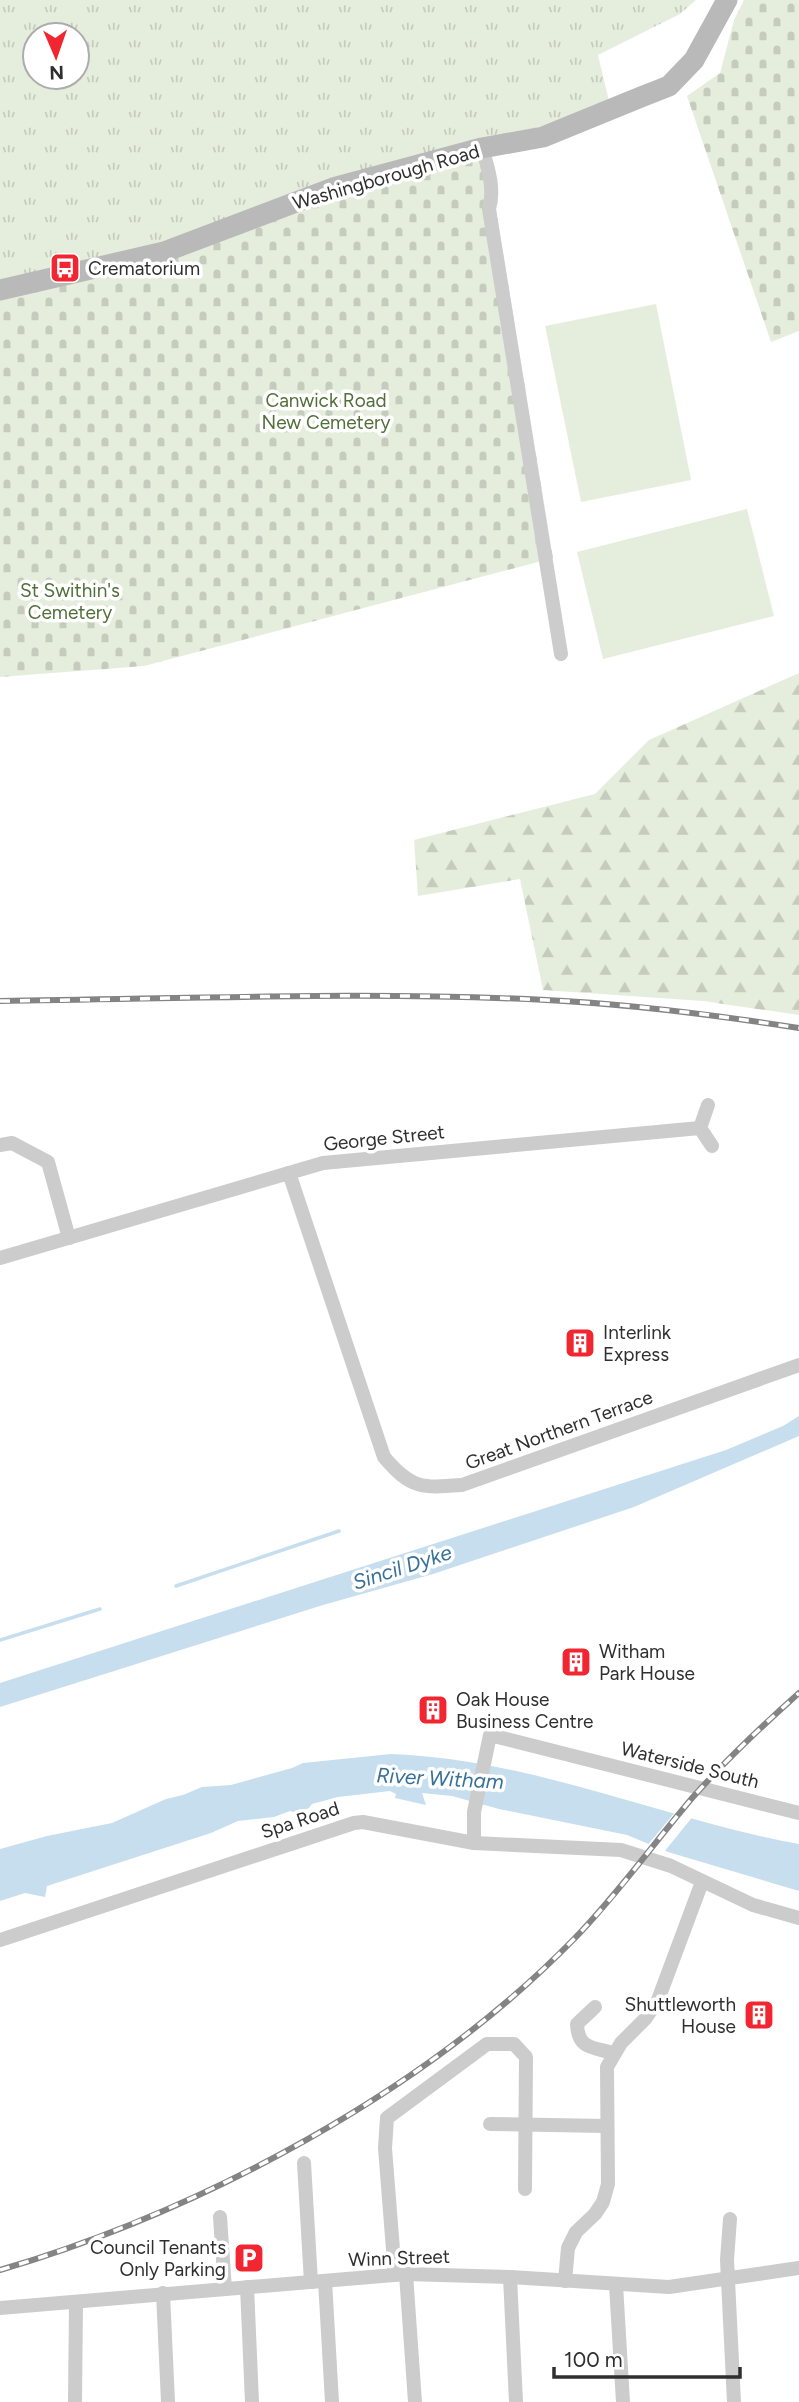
<svg xmlns="http://www.w3.org/2000/svg" width="799" height="2402" viewBox="0 0 799 2402" font-family="Figtree,sans-serif">
	<style>
		.grass { fill: url(#grass-tufts); fill-rule: evenodd }
		.forest { fill: url(#forest-firs) }
		.cemetery { fill: url(#cemetery-stones) }
		.pitch { fill: #e5eedc }
		.water { fill: #c7deef }
		.pier { fill: #fff }
		.lines { fill: none; stroke-linecap: round; stroke-linejoin: round }
		.stream { stroke: #c7deef; stroke-width: 3.5 }
		.minor { stroke: #ccc; stroke-width: 14 }
		.secondary { stroke: #b9b9b9; stroke-width: 21 }
		.rail-casing { stroke: #848484; stroke-width: 6 }
		.rail { stroke: #fff; stroke-width: 3.5; stroke-dasharray: 10; stroke-linecap: butt }
		.labels { text-anchor: middle; dominant-baseline: central; stroke-width: 7; stroke-linejoin: round; paint-order: stroke }
		.street-label { font-size: 19px; fill: #2f2f2f; stroke: #fff }
		.poi-label { font-size: 19px; fill: #2f2f2f; stroke: #fff; text-anchor: start }
		.park-label { font-size: 19px; fill: #516f39; stroke: #fff }
		.water-label { font-size: 21px; font-style: italic; fill: #377098; stroke: #fff }
	</style>
	<defs>
		<pattern id="grass-tufts" width="24" height="20" patternUnits="userSpaceOnUse" patternTransform="scale(1.75)"><rect width="24" height="20" fill="#e5eedc"/><path d="M3 7l-1-3M5 7V3M7 7l1-3M15 17l-1-3M17 17v-4M19 17l1-3" fill="none" stroke="#c5ccbd"/></pattern>
		<pattern id="forest-firs" width="22" height="20" patternUnits="userSpaceOnUse" patternTransform="scale(1.75)"><rect width="22" height="20" fill="#e5eedc"/><path d="M5 1l3.5 6h-7zM16 11l3.5 6h-7z" fill="#c5ccbd"/></pattern>
		<pattern id="cemetery-stones" width="16" height="16" patternUnits="userSpaceOnUse" patternTransform="scale(1.75)"><rect width="16" height="16" fill="#e5eedc"/><path d="M2 7V4a2 2 0 0 1 4 0v3zM10 15v-3a2 2 0 0 1 4 0v3z" fill="#c5ccbd"/></pattern>
	</defs>
	<rect width="100%" height="100%" fill="#fff"/>
	<path class="grass" d="M 0,0 L 696,0 L 680,14 L 598,55 L 609,101 L 543,126 L 321,185 L 143,249 L 0,282 ZM 35,35 L 77,35 L 77,77 L 35,77 Z"/>
	<path class="forest" d="M 799,673 L 799,1015 L 703,1001 L 543,990 L 520,879 L 418,896 L 414,840 L 595,794 L 649,740 Z"/>
	<g class="cemetery">
		<path d="M 744,0 L 799,0 L 799,331 L 771,342 L 687,96 L 720,73 L 734,20 Z"/>
		<path d="M 477,158 L 496,211 L 553,558 L 144,666 L 0,677 L 0,291 Z"/>
	</g>
	<g class="pitch">
		<path d="M 656,304 L 691,480 L 581,502 L 545,326 Z"/>
		<path d="M 747,509 L 774,616 L 603,659 L 577,552 Z"/>
	</g>
	<g class="water">
		<path d="M 799,1416 L 799,1436 L 634,1507 L 433,1574 L 323,1605 L 0,1707 L 0,1683 L 726,1450 L 783,1426 Z"/>
		<path d="M 391,1754 C 532,1759 662,1819 799,1844 L 799,1891 L 668,1852 L 627,1835 L 499,1809 L 452,1796 L 422,1793 L 426,1805 L 395,1798 L 396,1794 L 390,1791 L 338,1797 L 312,1804 L 309,1808 L 296,1813 L 290,1811 L 274,1817 L 238,1821 L 211,1833 L 47,1886 L 45,1897 L 25,1893 L 0,1901 L 0,1849 L 47,1836 L 112,1823 L 166,1799 L 183,1795 L 202,1787 L 231,1785 L 292,1768 L 303,1763 Z"/>
	</g>
	<path class="pier" d="M 677,1810 L 694,1815 L 664,1852 L 646,1847 Z"/>
	<g class="lines">
		<g class="stream">
			<path d="M 176,1586 L 339,1531"/>
			<path d="M 0,1640 L 100,1609"/>
		</g>
		<g class="minor">
			<path d="M 482,148 C 488,168 495,189 489,209 L 561,654"/>
			<path d="M 700,1128 L 708,1105"/>
			<path d="M 0,1145 L 12,1143 L 48,1162 L 69,1238"/>
			<path d="M 289,1173 L 384,1457 C 411,1489 422,1488 462,1485 L 799,1365"/>
			<path d="M 0,1258 L 323,1163 L 700,1128 L 712,1146"/>
			<path d="M 474,1843 L 474,1812 L 490,1735 L 799,1813"/>
			<path d="M 0,1940 L 354,1823 L 363,1822 L 474,1843 L 621,1850 L 671,1866 L 753,1905 L 799,1918"/>
			<path d="M 595,2007 L 577,2024 C 578,2049 592,2047 613,2053"/>
			<path d="M 490,2124 L 606,2126"/>
			<path d="M 304,2163 L 311,2282"/>
			<path d="M 220,2217 L 225,2289"/>
			<path d="M 730,2219 L 727,2260 L 734,2402"/>
			<path d="M 406,2274 L 415,2402"/>
			<path d="M 395,2275 L 385,2148 L 387,2118 L 487,2044 L 514,2044 L 526,2057 L 525,2189"/>
			<path d="M 510,2277 L 516,2402"/>
			<path d="M 325,2281 L 332,2402"/>
			<path d="M 565,2281 L 568,2248 L 576,2232 L 595,2214 L 603,2202 L 608,2184 L 607,2067 L 621,2043 L 645,2019 L 658,2000 L 702,1882"/>
			<path d="M 616,2285 L 623,2402"/>
			<path d="M 247,2287 L 252,2402"/>
			<path d="M 163,2293 L 168,2402"/>
			<path d="M 0,2308 L 406,2274 L 510,2277 L 669,2287 L 799,2268"/>
			<path d="M 75,2402 L 76,2302"/>
		</g>
		<path class="secondary" d="M 0,290 L 164,252 L 333,188 L 482,148 L 543,137 L 641,97 L 669,86 L 694,60 L 727,0"/>
		<g class="rail-casing">
			<g id="rail">
				<path d="M 0,1001 C 182,999 365,991 546,1000 C 631,1004 715,1015 799,1028"/>
				<path d="M 0,2270 C 203,2210 425,2092 574,1939 C 617,1895 653,1844 693,1797 C 726,1760 762,1726 799,1693"/>
			</g>
		</g>
		<use href="#rail" class="rail"/>
	</g>
	<defs>
		<g id="bus-square" transform="scale(1.575)"><rect x="-9" y="-9" width="18" height="18" rx="4" fill="#f22630" stroke="#fff"/><path d="M-5-6H5V4H4V6H2V4H-2V6H-4V4H-5ZM-3.5-4V0h7V-4ZM-3.5 1.2v1.5H-2V1.2ZM2 1.2v1.5H3.5V1.2Z" fill="#fff"/></g>
		<g id="building-square" transform="scale(1.575)"><rect x="-9" y="-9" width="18" height="18" rx="4" fill="#f22630" stroke="#fff"/><path d="M-4-6H4V6H1V3H-1V6H-4ZM-2.5-4.3h1.7v1.8h-1.7ZM.8-4.3h1.7v1.8H.8ZM-2.5-1h1.7V.8h-1.7ZM.8-1h1.7V.8H.8Z" fill="#fff"/></g>
		<g id="parking-square" transform="scale(1.575)"><rect x="-9" y="-9" width="18" height="18" rx="4" fill="#f22630" stroke="#fff"/><path d="M-3.5-5.5H1a3.5 3.5 0 0 1 0 7H-1V5.5H-3.5ZM-1-3.4V-.6H.8a1.4 1.4 0 0 0 0-2.8Z" fill="#fff"/></g>
	</defs>
	<g fill-rule="evenodd">
		<use href="#bus-square" x="65" y="268"/>
		<use href="#building-square" x="580" y="1343"/>
		<use href="#building-square" x="576" y="1662"/>
		<use href="#building-square" x="433" y="1710"/>
		<use href="#building-square" x="759" y="2015"/>
		<use href="#parking-square" x="249" y="2258"/>
	</g>
	<g class="labels">
		<g class="street-label">
			<text transform="translate(386 177) rotate(-16)">Washingborough Road</text>
			<text transform="translate(384 1138) rotate(-6)">George Street</text>
			<text transform="translate(559 1430) rotate(-20)">Great Northern Terrace</text>
			<text transform="translate(690 1765) rotate(14)">Waterside South</text>
			<text transform="translate(300 1820) rotate(-18)">Spa Road</text>
			<text transform="translate(399 2258) rotate(-2)">Winn Street</text>
		</g>
		<g class="poi-label">
			<text x="88" y="268">Crematorium</text>
			<text x="603" y="1332">Interlink<tspan x="603" dy="22">Express</tspan></text>
			<text x="599" y="1651">Witham<tspan x="599" dy="22">Park House</tspan></text>
			<text x="456" y="1699">Oak House<tspan x="456" dy="22">Business Centre</tspan></text>
			<text x="736" y="2004" text-anchor="end">Shuttleworth<tspan x="736" dy="22">House</tspan></text>
			<text x="226" y="2247" text-anchor="end">Council Tenants<tspan x="226" dy="22">Only Parking</tspan></text>
		</g>
		<g class="park-label">
			<text x="326" y="400">Canwick Road<tspan x="326" dy="22">New Cemetery</tspan></text>
			<text x="70" y="590">St Swithin's<tspan x="70" dy="22">Cemetery</tspan></text>
		</g>
		<g class="water-label">
			<text transform="translate(402 1567) rotate(-18)">Sincil Dyke</text>
			<text transform="translate(440 1778) rotate(3)">River Witham</text>
		</g>
	</g>
	<g transform="translate(56 56) rotate(178)"><circle r="33" fill="#ffffff" stroke="#acacac" stroke-width="2"/>
	<path d="M0-5L12 26L0 18L-12 26Z" fill="#f22630"/>
	<text y="-10" font-size="19" font-weight="bold" text-anchor="middle" fill="#2f2f2f">N</text>
	</g>
	<path d="M554 2367v10h186v-10" fill="none" stroke="#2f2f2f" stroke-width="3.5"/>
	<text x="564" y="2367" font-size="21" fill="#2f2f2f" stroke="#ffffff" stroke-width="5" paint-order="stroke">100 m</text>
</svg>
